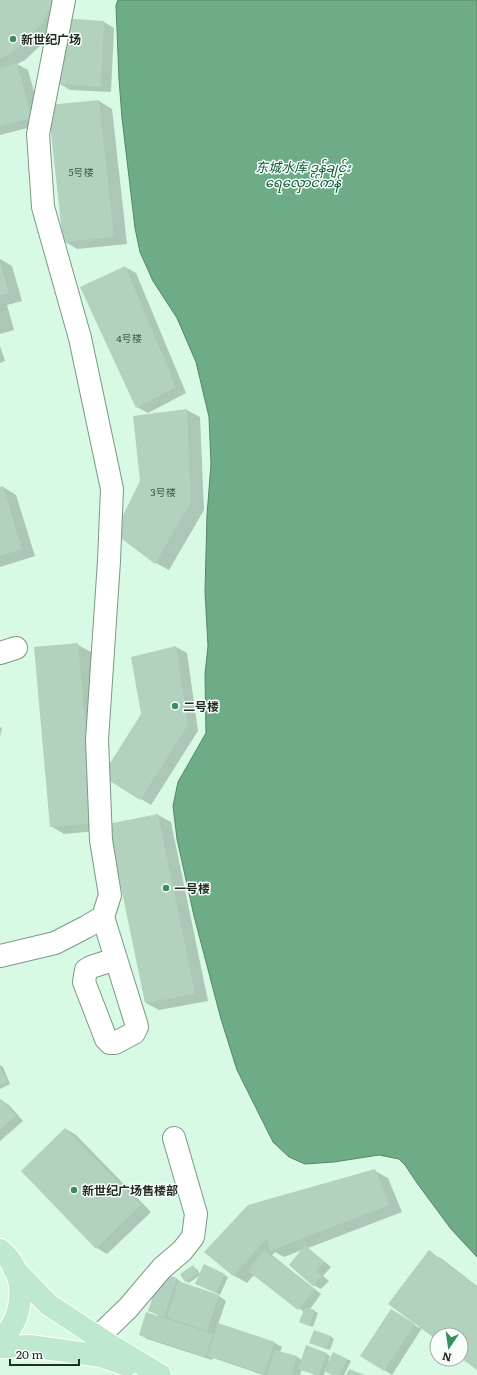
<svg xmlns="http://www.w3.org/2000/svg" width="477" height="1375" viewBox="0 0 477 1375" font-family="Literata,'Noto Sans SC','Noto Sans Myanmar',serif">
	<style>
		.water { fill: #6dac86; stroke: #568669 }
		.shadow { fill: #0003 }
		.building { fill: #b2d2bd }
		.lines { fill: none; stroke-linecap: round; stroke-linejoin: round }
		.minor-casing { stroke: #7a9985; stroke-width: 24 }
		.major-casing { stroke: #fff; stroke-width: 24 }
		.minor { stroke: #fff; stroke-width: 22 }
		.major { stroke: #bfe9cf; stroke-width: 22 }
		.poi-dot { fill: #3a8d5f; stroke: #f8fffa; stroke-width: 1.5 }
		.labels { text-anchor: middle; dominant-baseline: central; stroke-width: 3; stroke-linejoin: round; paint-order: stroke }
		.number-label { font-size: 10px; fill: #45574b }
		.poi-label { font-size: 12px; font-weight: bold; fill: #212e25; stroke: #f8fffa; text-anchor: start }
		.water-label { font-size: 13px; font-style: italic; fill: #0a5834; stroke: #f8fffa }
	</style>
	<rect width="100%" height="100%" fill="#d8f9e3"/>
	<path class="water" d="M 118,0 L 477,0 L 477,1257 L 451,1229 L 417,1183 L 405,1165 L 399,1159 L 379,1155 L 334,1162 L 305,1164 L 289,1157 L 273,1142 L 237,1070 L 221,1019 L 194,916 L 177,839 L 173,806 L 178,782 L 206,733 L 205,674 L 208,646 L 205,592 L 207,515 L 211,464 L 209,417 L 196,362 L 177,318 L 153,281 L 140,252 L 135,228 L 122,118 L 119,79 L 116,5 Z"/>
	<g class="shadow">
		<path d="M 0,0 L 69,0 L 55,32 L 25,60 L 17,64 L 28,70 L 43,124 L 0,135 Z"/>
		<path d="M 104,22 L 114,28 L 111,92 L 70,90 L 60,84 Z"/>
		<path d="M 99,101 L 112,109 L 127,244 L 77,249 L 64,241 Z"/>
		<path d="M 0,259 L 12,266 L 22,301 L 7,305 L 14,330 L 0,334 Z"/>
		<path d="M 125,267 L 136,273 L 186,393 L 148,413 L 137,407 Z"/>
		<path d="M 0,346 L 5,361 L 0,363 Z"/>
		<path d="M 187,410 L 200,417 L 204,510 L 169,570 L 156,563 L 115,532 L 141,481 Z"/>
		<path d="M 3,487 L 16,495 L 35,556 L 0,567 L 0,488 Z"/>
		<path d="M 78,645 L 91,652 L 107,830 L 64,834 L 51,826 Z"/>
		<path d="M 176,647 L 187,653 L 198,731 L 151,805 L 103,776 L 142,714 L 132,658 Z"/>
		<path d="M 0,727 L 2,728 L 0,737 Z"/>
		<path d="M 158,815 L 171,822 L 208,1001 L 159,1010 L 146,1003 Z"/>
		<path d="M 0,1065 L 3,1067 L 10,1084 L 0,1089 Z"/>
		<path d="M 1,1100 L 9,1105 L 23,1121 L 0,1141 L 0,1102 Z"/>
		<path d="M 66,1129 L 76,1135 L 151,1212 L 107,1254 L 97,1248 Z"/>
		<path d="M 375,1171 L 388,1178 L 402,1212 L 308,1248 L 331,1267 L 323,1276 L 329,1281 L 321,1289 L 313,1285 L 302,1250 L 284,1257 L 275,1252 L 272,1255 L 321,1294 L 310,1309 L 318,1313 L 313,1327 L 300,1322 L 304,1312 L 254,1275 L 247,1283 L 233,1275 L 205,1252 Z"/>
		<path d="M 429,1252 L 442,1259 L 477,1286 L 477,1369 L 461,1357 L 461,1335 L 437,1335 L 437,1339 L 422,1328 L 392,1375 L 384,1370 L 399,1315 L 419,1328 L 420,1327 Z"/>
		<path d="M 193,1267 L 197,1269 L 200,1274 L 224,1275 L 228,1277 L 220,1295 L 200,1285 L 199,1276 L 189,1283 L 186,1281 Z"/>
		<path d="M 161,1274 L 177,1279 L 184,1284 L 219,1296 L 226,1301 L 218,1324 L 275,1343 L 282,1347 L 280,1352 L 297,1357 L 302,1360 L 327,1354 L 330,1356 L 328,1361 L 330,1361 L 333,1353 L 351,1361 L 344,1375 L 333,1375 L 325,1371 L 324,1375 L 316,1375 L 302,1370 L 300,1375 L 263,1375 L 213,1358 L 212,1360 L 147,1339 L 140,1334 L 159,1316 L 149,1310 Z"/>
		<path d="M 330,1336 L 334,1339 L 330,1350 L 310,1343 Z"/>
	</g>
	<g class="building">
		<path d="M 0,0 L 54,0 L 42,24 L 12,53 L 0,59 Z"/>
		<path d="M 62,18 L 104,21 L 101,87 L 59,84 Z"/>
		<path d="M 17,63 L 32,118 L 0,126 L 0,68 Z"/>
		<path d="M 99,100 L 114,237 L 63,242 L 48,105 Z"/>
		<path d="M 0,262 L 9,293 L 0,296 Z"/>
		<path d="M 125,266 L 176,387 L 136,408 L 80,287 Z"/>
		<path d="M 187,409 L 191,502 L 155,564 L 114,533 L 140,481 L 133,416 Z"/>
		<path d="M 3,486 L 22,549 L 0,556 L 0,487 Z"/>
		<path d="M 78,643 L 94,823 L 50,827 L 34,647 Z"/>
		<path d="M 176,646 L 188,725 L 140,800 L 102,776 L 141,714 L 131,657 Z"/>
		<path d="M 158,814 L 195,994 L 145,1003 L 108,824 Z"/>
		<path d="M 0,1065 L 7,1082 L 0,1085 Z"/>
		<path d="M 1,1099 L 16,1116 L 0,1130 L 0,1100 Z"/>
		<path d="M 65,1128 L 141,1205 L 96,1249 L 21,1171 Z"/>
		<path d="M 375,1169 L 389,1205 L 270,1251 L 267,1238 L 233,1276 L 204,1252 L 248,1205 Z"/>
		<path d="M 305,1245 L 324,1262 L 316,1271 L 322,1276 L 313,1286 L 289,1265 Z"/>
		<path d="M 264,1250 L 315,1289 L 298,1310 L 248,1271 Z"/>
		<path d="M 429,1250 L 477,1287 L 477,1370 L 461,1358 L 461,1335 L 437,1335 L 437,1340 L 388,1304 Z"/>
		<path d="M 204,1264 L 225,1274 L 216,1293 L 195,1284 Z"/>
		<path d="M 193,1265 L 198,1273 L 185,1282 L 180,1274 Z"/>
		<path d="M 161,1273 L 177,1278 L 164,1317 L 148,1311 Z"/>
		<path d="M 178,1281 L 219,1295 L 207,1331 L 167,1317 Z"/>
		<path d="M 305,1307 L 315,1310 L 309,1326 L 299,1322 Z"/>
		<path d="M 391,1309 L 415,1324 L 384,1371 L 360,1356 Z"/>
		<path d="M 146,1312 L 213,1334 L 205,1357 L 139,1335 Z"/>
		<path d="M 218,1323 L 275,1342 L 264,1374 L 207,1356 Z"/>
		<path d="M 314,1330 L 331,1336 L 326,1349 L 309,1343 Z"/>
		<path d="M 306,1345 L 327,1353 L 319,1375 L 316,1375 L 298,1369 Z"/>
		<path d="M 275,1350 L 297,1356 L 292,1375 L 267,1375 Z"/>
		<path d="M 333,1352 L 347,1359 L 340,1375 L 332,1375 L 324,1371 Z"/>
		<path d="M 349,1369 L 365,1375 L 346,1375 Z"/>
	</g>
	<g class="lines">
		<g class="minor-casing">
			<g id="minor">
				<path d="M 0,653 L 16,648"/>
				<path d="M 103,917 L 136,1023 L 137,1027 L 134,1033 L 115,1043 L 110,1043 L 106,1039 L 84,982 L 86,970 L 91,967 L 116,959"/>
				<path d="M 0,956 L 55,943 L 86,927 L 103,917 L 110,895 L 101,840 L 97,740 L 109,561 L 112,489 L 80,338 L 43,207 L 38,134 L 64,0"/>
				<path d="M 98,1337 L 128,1308 L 162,1268 L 182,1251 L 193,1237 L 196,1214 L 174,1138"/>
			</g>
		</g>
		<g class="major-casing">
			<g id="major">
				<path d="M 0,1250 C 3,1253 7,1256 9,1259 C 27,1282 23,1321 0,1339"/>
				<path d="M 14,1269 L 49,1305 L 107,1343 L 160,1375"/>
				<path d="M 0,1347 L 30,1346 L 101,1356 L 127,1365"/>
			</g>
		</g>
		<use href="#minor" class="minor"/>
		<use href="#major" class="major"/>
	</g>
	<g class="poi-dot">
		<circle cx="13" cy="39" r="4"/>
		<circle cx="175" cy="706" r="4"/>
		<circle cx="166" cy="888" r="4"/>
		<circle cx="74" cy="1190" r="4"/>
	</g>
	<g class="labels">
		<g class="number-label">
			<text x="81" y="171">5号楼</text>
			<text x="129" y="337">4号楼</text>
			<text x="163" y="491">3号楼</text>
		</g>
		<g class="poi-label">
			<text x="21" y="39">新世纪广场</text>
			<text x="183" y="706">二号楼</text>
			<text x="174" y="888">一号楼</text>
			<text x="82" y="1190">新世纪广场售楼部</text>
		</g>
		<g class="water-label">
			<text x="303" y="166">东城水库 ဒွန်ချင်း<tspan x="303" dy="15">ရေလှောင်ကန်</tspan></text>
		</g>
	</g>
	<g transform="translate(449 1347) rotate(193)"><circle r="19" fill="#f8fffa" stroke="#a2aba5"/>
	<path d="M0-3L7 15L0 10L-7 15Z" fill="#3a8d5f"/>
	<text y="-6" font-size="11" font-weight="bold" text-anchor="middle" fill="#212e25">N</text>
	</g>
	<path d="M10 1359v6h69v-6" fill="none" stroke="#212e25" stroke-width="2"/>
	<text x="16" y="1359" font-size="12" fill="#212e25" stroke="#f8fffa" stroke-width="3" paint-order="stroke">20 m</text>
</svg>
